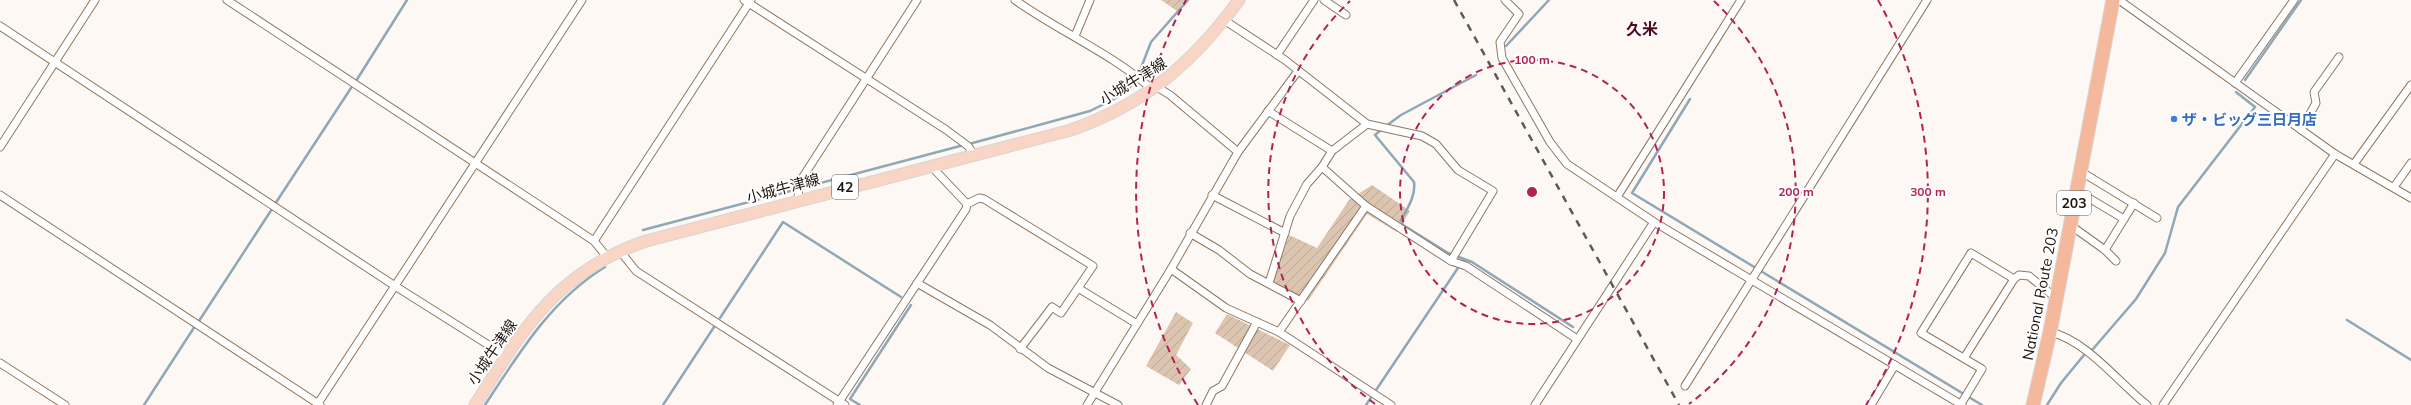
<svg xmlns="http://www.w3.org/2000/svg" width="2411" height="405" viewBox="0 0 2411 405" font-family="Mulish,'Noto Sans JP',sans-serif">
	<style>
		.garden { fill: url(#garden-furrows) }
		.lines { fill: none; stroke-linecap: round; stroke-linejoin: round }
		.stream { stroke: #8ea8b5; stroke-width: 2.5 }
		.street-casing { stroke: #8e7763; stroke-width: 9 }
		.primary-casing { stroke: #d7d5d4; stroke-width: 13 }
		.highway-casing { stroke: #d7d5d4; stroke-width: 15 }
		.street { stroke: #fff; stroke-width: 7 }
		.primary { stroke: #f8d5c4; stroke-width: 11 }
		.highway { stroke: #f4b99c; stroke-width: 13 }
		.rail { stroke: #605852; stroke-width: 2.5; stroke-dasharray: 7 7; stroke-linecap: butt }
		.ring { fill: none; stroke: #b22253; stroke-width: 2; stroke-dasharray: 7 5 }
		.shop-dot { fill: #3f7fe0; stroke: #fff; stroke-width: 1.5 }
		.labels { text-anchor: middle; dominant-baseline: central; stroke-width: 4; stroke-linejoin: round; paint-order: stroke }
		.shield { fill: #fff; stroke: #625c57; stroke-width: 1 }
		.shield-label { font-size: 14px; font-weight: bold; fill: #1f160f }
		.street-label { font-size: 15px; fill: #1f160f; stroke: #fff }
		.shop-label { font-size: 15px; font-weight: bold; fill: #366cbe; stroke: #fff; text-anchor: start }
		.neighbourhood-label { font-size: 16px; font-weight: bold; fill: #500b22; stroke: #fff }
		.centre { fill: #b22253; stroke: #fff; stroke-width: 2 }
		.ring-label { font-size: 12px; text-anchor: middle; font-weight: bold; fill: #b22253; stroke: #fff; stroke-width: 4; stroke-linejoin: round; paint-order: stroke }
	</style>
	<defs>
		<pattern id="garden-furrows" width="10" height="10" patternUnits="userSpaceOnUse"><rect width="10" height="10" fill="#dcc5b0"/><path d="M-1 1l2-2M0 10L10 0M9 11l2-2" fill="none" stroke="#bca896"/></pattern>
	</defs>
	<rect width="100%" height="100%" fill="#fdf8f4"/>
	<g class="garden">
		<path d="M 1161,0 L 1185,0 L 1177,11 Z"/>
		<path d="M 1372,185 L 1410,211 L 1397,232 L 1367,214 L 1308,301 L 1273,281 L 1289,235 L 1317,248 L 1349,200 Z"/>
		<path d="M 1176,312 L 1193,323 L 1176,355 L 1191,369 L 1179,385 L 1146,366 Z"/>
		<path d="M 1227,314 L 1290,345 L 1273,371 L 1215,333 Z"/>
	</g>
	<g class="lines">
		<g class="stream">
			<path d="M 1506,46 L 1549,0"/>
			<path d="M 2245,80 L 2301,0"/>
			<path d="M 356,81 L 407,0"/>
			<path d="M 1690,99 L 1632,193 L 1982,405"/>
			<path d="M 1386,126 L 1401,115 L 1476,75"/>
			<path d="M 1382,129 L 1375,135 L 1414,182 C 1416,196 1407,209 1401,220 L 1403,225 L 1448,253 L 1472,262 L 1573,327"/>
			<path d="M 969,144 L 1090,111 L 1126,93 L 1139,73 L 1151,42 L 1188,0"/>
			<path d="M 275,204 L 351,88"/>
			<path d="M 643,230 L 964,145"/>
			<path d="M 720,318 L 783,222 L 901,297"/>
			<path d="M 2347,320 L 2411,360"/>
			<path d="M 199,321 L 272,209"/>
			<path d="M 144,405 L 195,326"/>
			<path d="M 485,405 C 519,353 551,300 605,267"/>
			<path d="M 663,405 L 714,327"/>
			<path d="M 860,405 L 850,399 L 911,305"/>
			<path d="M 1366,405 L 1464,259"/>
			<path d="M 2047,405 L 2061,383 L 2084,355 L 2093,349 L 2136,299 L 2165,253 L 2178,207 L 2255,107 L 2236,92"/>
		</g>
		<g class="street-casing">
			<g id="street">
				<path d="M 227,0 L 594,241 L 607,257"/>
				<path d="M 744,0 L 945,129 L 968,146 L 974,155"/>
				<path d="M 1015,0 C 1060,32 1111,53 1153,90"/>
				<path d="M 1324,0 L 1346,15"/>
				<path d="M 1505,0 L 1519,14 L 1500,42 L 1502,58 L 1550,142 L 1567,164 L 1654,222 L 1962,405"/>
				<path d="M 2119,0 L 2335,154 L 2411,198"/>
				<path d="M 1224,20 L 1285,60 L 1367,124 L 1422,136 L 1436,144 L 1458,170 L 1493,191 L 1451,261"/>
				<path d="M 0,26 L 395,286 L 506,356"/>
				<path d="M 1075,36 L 1090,0"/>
				<path d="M 1277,55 L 1314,0"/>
				<path d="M 2235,83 L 2294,0"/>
				<path d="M 1268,111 L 1332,151"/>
				<path d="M 2301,130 L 2316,103 L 2314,92 L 2339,57"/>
				<path d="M 0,147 L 95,0"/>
				<path d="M 1238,152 L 1298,71"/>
				<path d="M 2354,164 L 2411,85"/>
				<path d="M 1322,167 L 1366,206"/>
				<path d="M 2080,171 L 2157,218"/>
				<path d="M 2394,187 L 2411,163"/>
				<path d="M 2077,191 L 2124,219"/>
				<path d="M 0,195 L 320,405"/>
				<path d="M 1212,195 L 1285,233"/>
				<path d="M 1617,197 L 1741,0"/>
				<path d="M 798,200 L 799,183 L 917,0"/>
				<path d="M 967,204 L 979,198 L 984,199 L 1093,266 L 1061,313 L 1052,307 L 1020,349"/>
				<path d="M 2070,225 L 2105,250 L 2116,261"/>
				<path d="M 1190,233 L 1219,250 L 1250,274 L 1301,301"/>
				<path d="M 594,241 L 751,0"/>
				<path d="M 2105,250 L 2134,203"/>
				<path d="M 620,251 L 636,271 L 845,405"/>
				<path d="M 1171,269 L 1226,308 L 1279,332 L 1391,405"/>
				<path d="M 917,283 L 990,325 L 1048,368 L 1118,405"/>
				<path d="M 1269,283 L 1290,216 L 1307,184 L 1322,167 L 1332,151 L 1367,124"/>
				<path d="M 1078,288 L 1137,324"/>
				<path d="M 1279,332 L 1366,206 L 1451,261 L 1466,266 L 1577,339"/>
				<path d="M 2050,332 C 2086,340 2118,382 2147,405"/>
				<path d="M 1964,358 L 2014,279 L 2019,275 L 2029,276 L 2056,298"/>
				<path d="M 0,363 L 65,405"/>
				<path d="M 1685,386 L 1927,0"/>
				<path d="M 1961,404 L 1982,369 L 1921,333 L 1971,253 L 2014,279"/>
				<path d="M 317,405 L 582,0"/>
				<path d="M 837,405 L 966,209 L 967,204 L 931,166"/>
				<path d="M 1087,405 L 1171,269 L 1238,152 L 1170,95 L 1157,87"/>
				<path d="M 1206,405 L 1213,391 L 1222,386 L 1257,322"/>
				<path d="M 1535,405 L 1654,222"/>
				<path d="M 1871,405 L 1895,365"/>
				<path d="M 2163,405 L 2335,154"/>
			</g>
		</g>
		<g class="primary-casing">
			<path id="primary" d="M 475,405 C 523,329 557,271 646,241 L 1071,130 C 1145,104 1193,63 1239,0"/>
		</g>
		<g class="highway-casing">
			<path id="highway" d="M 2033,405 L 2050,332 L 2113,0"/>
		</g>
		<use href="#street" class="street"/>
		<use href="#primary" class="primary"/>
		<use href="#highway" class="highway"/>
		<path class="rail" d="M 1454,0 L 1679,405"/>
	</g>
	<g class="ring">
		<circle cx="1532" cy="192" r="132"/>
		<path d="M1375 404A264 264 0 0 1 1350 1M1714 1A264 264 0 0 1 1689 404"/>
		<path d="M1198 405A396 396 0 0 1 1186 0M1878 0A396 396 0 0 1 1866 405"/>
	</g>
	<circle class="shop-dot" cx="2174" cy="119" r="4"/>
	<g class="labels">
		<g class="shield">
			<rect x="832" y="175" width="26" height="24" rx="3"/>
			<rect x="2057" y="191" width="34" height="24" rx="3"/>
		</g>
		<g class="shield-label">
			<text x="845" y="187">42</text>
			<text x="2074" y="203">203</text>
		</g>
		<g class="street-label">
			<text transform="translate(1133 81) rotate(-32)">小城牛津線</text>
			<text transform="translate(783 188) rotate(-15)">小城牛津線</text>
			<text transform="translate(2040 294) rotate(-79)">National Route 203</text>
			<text transform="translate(492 352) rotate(-56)">小城牛津線</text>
		</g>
		<g class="shop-label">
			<text x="2182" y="119">ザ・ビッグ三日月店</text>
		</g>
		<g class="neighbourhood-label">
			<text x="1642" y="29">久米</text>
		</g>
	</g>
	<circle cx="1532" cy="192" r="6" class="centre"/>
	<g class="ring-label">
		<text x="1532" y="64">100 m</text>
		<text x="1796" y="196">200 m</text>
		<text x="1928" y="196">300 m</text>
	</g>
</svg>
